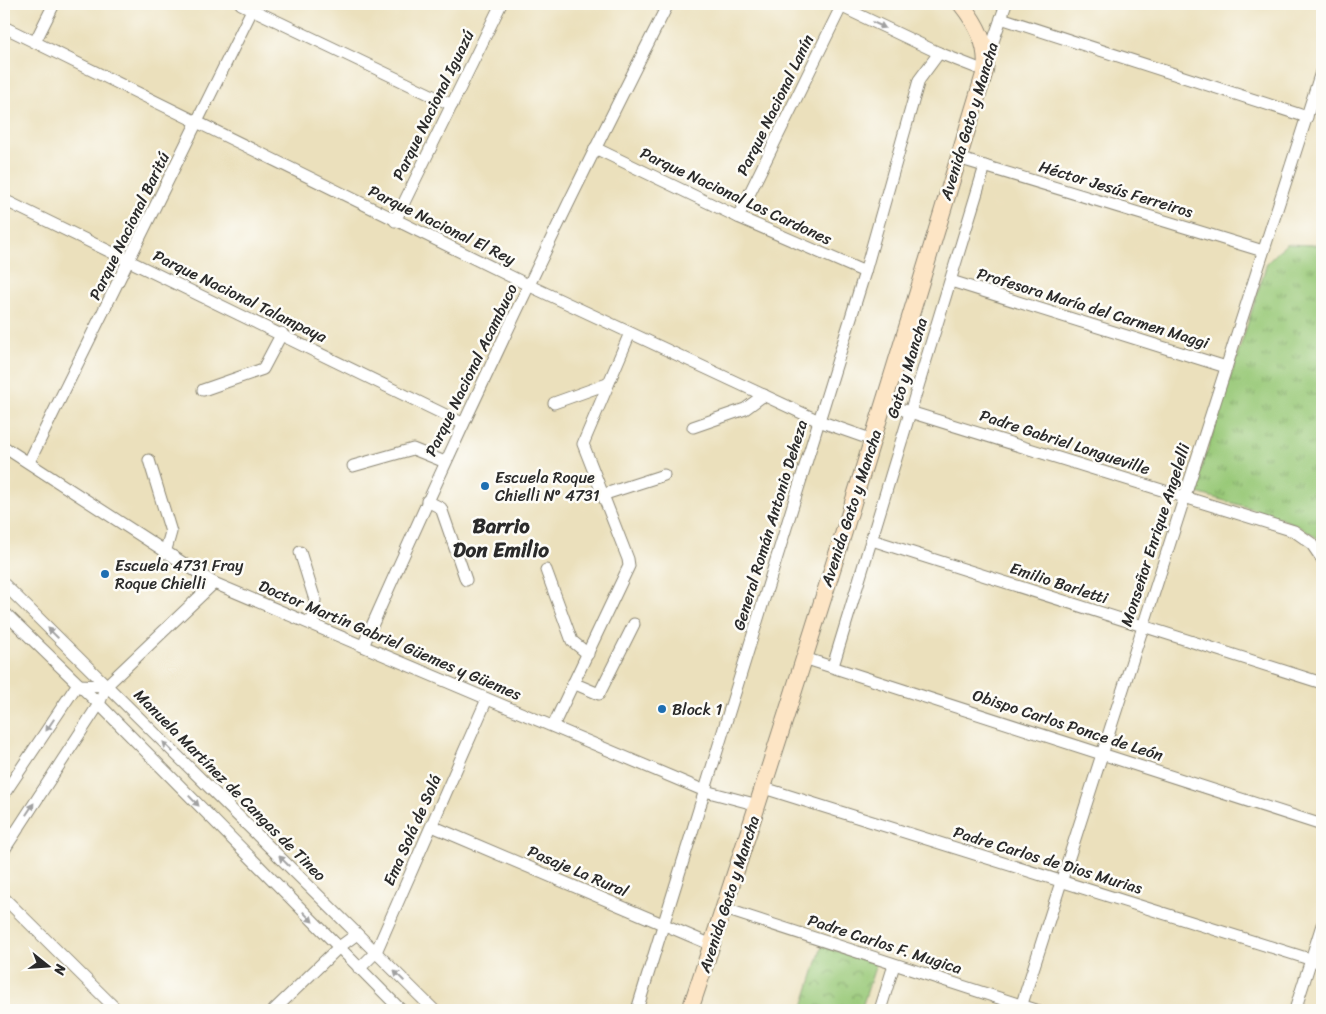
<svg xmlns="http://www.w3.org/2000/svg" width="1326" height="1014" viewBox="0 0 1326 1014" font-family="Sriracha,sans-serif">
	<style>
		.grass { fill: url(#grass-tufts); stroke: #627a52 }
		.park { fill: url(#park-crowns); stroke: #627a52 }
		.lines { fill: none; stroke-linecap: round; stroke-linejoin: round }
		.street-casing { stroke: #8b8674; stroke-width: 13 }
		.secondary-casing { stroke: #8b8674; stroke-width: 18 }
		.street { stroke: #fff; stroke-width: 11 }
		.secondary { stroke: #fde5c5; stroke-width: 16 }
		.oneway { fill: #a0a0a0 }
		.poi-dot { fill: #1f6fb2; stroke: #fdfcf7; stroke-width: 2 }
		.labels { text-anchor: middle; dominant-baseline: central; stroke-width: 5; stroke-linejoin: round; paint-order: stroke }
		.street-label { font-size: 16px; fill: #2b2b2b; stroke: #fdfcf7 }
		.poi-label { font-size: 16px; fill: #2b2b2b; stroke: #fdfcf7; text-anchor: start }
		.district-label { font-size: 21px; font-weight: bold; fill: #2b2b2b; stroke: #fdfcf7 }
	</style>
	<defs>
		<pattern id="grass-tufts" width="24" height="20" patternUnits="userSpaceOnUse" patternTransform="scale(1.25)"><rect width="24" height="20" fill="#99c978"/><path d="M3 7l-1-3M5 7V3M7 7l1-3M15 17l-1-3M17 17v-4M19 17l1-3" fill="none" stroke="#7da363"/></pattern>
		<pattern id="park-crowns" width="20" height="18" patternUnits="userSpaceOnUse" patternTransform="scale(1.25)"><rect width="20" height="18" fill="#99c978"/><path d="M2 6a3 3 0 1 1 6 0M12 15a3 3 0 1 1 6 0" fill="none" stroke="#7da363"/></pattern>
	</defs>
	<rect width="100%" height="100%" fill="#fdfcf7"/>
	<filter id="ink" filterUnits="userSpaceOnUse"><feTurbulence type="fractalNoise" baseFrequency=".02" numOctaves="2"/><feDisplacementMap in="SourceGraphic" scale="10" xChannelSelector="R" yChannelSelector="G"/><feConvolveMatrix kernelMatrix="1 2 1 2 8 2 1 2 1" color-interpolation-filters="sRGB"/></filter>
	<filter id="wash" filterUnits="userSpaceOnUse"><feTurbulence type="fractalNoise" baseFrequency=".0096" numOctaves="4" result="noise"/><feDisplacementMap in="SourceGraphic" scale="20" xChannelSelector="R" yChannelSelector="G"/><feGaussianBlur stdDeviation="1.12" result="paint"/><feColorMatrix in="noise" values="0 0 0 0 0 0 0 0 0 0 0 0 0 0 0 0 0 1.4 0 .05"/><feComposite in="paint" operator="in"/></filter>
	<g filter="url(#wash)">
		<rect width="100%" height="100%" fill="#ebe0bc"/>
		<path class="grass" d="M 1322,240 L 1322,544 C 1308,520 1222,501 1194,492 L 1267,263 L 1286,244 L 1315,245 Z"/>
		<path class="park" d="M 822,946 L 876,964 L 861,1010 L 802,1010 Z"/>
	</g>
	<g filter="url(#ink)">
		<g class="lines">
			<g class="street-casing">
				<g id="street">
					<path d="M 241,4 L 452,105"/>
					<path d="M 836,4 L 939,53 L 985,71"/>
					<path d="M 1001,18 L 1307,117"/>
					<path d="M 4,27 L 530,286 L 819,421 L 873,440"/>
					<path d="M 35,42 L 54,4"/>
					<path d="M 987,59 L 1006,4"/>
					<path d="M 595,148 L 738,217 L 865,272"/>
					<path d="M 958,158 L 1263,251"/>
					<path d="M 4,200 L 462,423"/>
					<path d="M 738,217 L 841,7"/>
					<path d="M 395,221 L 501,4"/>
					<path d="M 951,281 L 1226,367"/>
					<path d="M 203,390 L 263,369 L 282,333"/>
					<path d="M 554,403 L 607,384"/>
					<path d="M 884,404 L 1294,531 L 1311,543 L 1322,559"/>
					<path d="M 693,427 L 745,409 L 764,395"/>
					<path d="M 4,447 L 214,583 L 705,791 L 758,805"/>
					<path d="M 149,460 L 171,532 L 165,553"/>
					<path d="M 29,462 L 255,4"/>
					<path d="M 353,466 L 413,449 L 445,462"/>
					<path d="M 602,495 L 664,475"/>
					<path d="M 427,501 L 441,508 L 466,580"/>
					<path d="M 872,540 L 1322,683"/>
					<path d="M 300,552 L 315,600 L 312,624"/>
					<path d="M 546,570 L 572,641 L 588,654"/>
					<path d="M 4,584 L 434,1010"/>
					<path d="M 4,612 L 99,704 L 401,1010"/>
					<path d="M 363,646 C 459,429 560,215 668,4"/>
					<path d="M 804,658 L 1322,825"/>
					<path d="M 833,666 L 985,166"/>
					<path d="M 573,683 L 599,694 L 634,624"/>
					<path d="M 553,726 L 629,566 L 628,559 L 583,444 L 630,333"/>
					<path d="M 764,788 L 1322,963"/>
					<path d="M 4,794 L 77,685 L 106,686"/>
					<path d="M 432,826 L 712,945"/>
					<path d="M 4,850 L 99,704 L 106,686 L 214,583"/>
					<path d="M 4,898 L 117,1010"/>
					<path d="M 725,909 L 1036,1010"/>
					<path d="M 359,969 L 376,952 L 487,699"/>
					<path d="M 274,1010 L 338,948 L 357,934"/>
					<path d="M 637,1010 L 865,272 L 919,80 L 939,53"/>
					<path d="M 880,1010 L 894,965"/>
					<path d="M 1020,1010 L 1322,69"/>
					<path d="M 1295,1010 L 1322,925"/>
				</g>
			</g>
			<g class="secondary-casing">
				<path id="secondary" d="M 690,1010 C 794,699 890,385 985,71 C 989,45 976,23 961,4"/>
			</g>
			<use href="#street" class="street"/>
			<use href="#secondary" class="secondary"/>
		</g>
		<defs><path id="oneway-solid" d="M-6-.8H1V-3.2L6.5 0L1 3.2V.8H-6Z" transform="scale(1.25)"/></defs>
		<g class="oneway">
			<use href="#oneway-solid" transform="translate(879 25) rotate(25)"/>
			<use href="#oneway-solid" transform="translate(53 633) rotate(-135)"/>
			<use href="#oneway-solid" transform="translate(50 725) rotate(124)"/>
			<use href="#oneway-solid" transform="translate(168 747) rotate(-135)"/>
			<use href="#oneway-solid" transform="translate(194 801) rotate(46)"/>
			<use href="#oneway-solid" transform="translate(30 809) rotate(-57)"/>
			<use href="#oneway-solid" transform="translate(284 861) rotate(-135)"/>
			<use href="#oneway-solid" transform="translate(308 917) rotate(46)"/>
			<use href="#oneway-solid" transform="translate(399 976) rotate(-135)"/>
		</g>
	</g>
	<g class="poi-dot">
		<circle cx="485" cy="486" r="5"/>
		<circle cx="105" cy="574" r="5"/>
		<circle cx="662" cy="709" r="5"/>
	</g>
	<g class="labels">
		<g class="street-label">
			<text transform="translate(433 105) rotate(-64)">Parque Nacional Iguazú</text>
			<text transform="translate(775 105) rotate(-64)">Parque Nacional Lanín</text>
			<text transform="translate(969 121) rotate(-73)">Avenida Gato y Mancha</text>
			<text transform="translate(1116 189) rotate(17)">Héctor Jesús Ferreiros</text>
			<text transform="translate(736 196) rotate(25)">Parque Nacional Los Cardones</text>
			<text transform="translate(442 225) rotate(26)">Parque Nacional El Rey</text>
			<text transform="translate(129 226) rotate(-64)">Parque Nacional Baritú</text>
			<text transform="translate(240 296) rotate(26)">Parque Nacional Talampaya</text>
			<text transform="translate(1093 308) rotate(17)">Profesora María del Carmen Maggi</text>
			<text transform="translate(907 368) rotate(-73)">Gato y Mancha</text>
			<text transform="translate(471 370) rotate(-64)">Parque Nacional Acambuco</text>
			<text transform="translate(1065 442) rotate(18)">Padre Gabriel Longueville</text>
			<text transform="translate(851 508) rotate(-72)">Avenida Gato y Mancha</text>
			<text transform="translate(770 525) rotate(-73)">General Román Antonio Deheza</text>
			<text transform="translate(1155 535) rotate(-72)">Monseñor Enrique Angelelli</text>
			<text transform="translate(1059 583) rotate(18)">Emilio Barletti</text>
			<text transform="translate(390 640) rotate(23)">Doctor Martín Gabriel Güemes y Güemes</text>
			<text transform="translate(1068 725) rotate(18)">Obispo Carlos Ponce de León</text>
			<text transform="translate(230 785) rotate(45)">Manuela Martínez de Cangas de Tineo</text>
			<text transform="translate(412 830) rotate(-66)">Ema Solá de Solá</text>
			<text transform="translate(1048 860) rotate(17)">Padre Carlos de Dios Murias</text>
			<text transform="translate(578 871) rotate(23)">Pasaje La Rural</text>
			<text transform="translate(729 894) rotate(-72)">Avenida Gato y Mancha</text>
			<text transform="translate(885 944) rotate(18)">Padre Carlos F. Mugica</text>
		</g>
		<g class="poi-label">
			<text x="495" y="477">Escuela Roque<tspan x="495" dy="18">Chielli Nº 4731</tspan></text>
			<text x="115" y="565">Escuela 4731 Fray<tspan x="115" dy="18">Roque Chielli</tspan></text>
			<text x="672" y="709">Block 1</text>
		</g>
		<g class="district-label">
			<text x="501" y="526">Barrio<tspan x="501" dy="24">Don Emilio</tspan></text>
		</g>
	</g>
	<rect width="1326" height="1014" fill="none" stroke="#fdfcf7" stroke-width="20"/>
	<g transform="translate(48 966) rotate(107)" stroke="#fdfcf7" stroke-width="4" paint-order="stroke">
	<path d="M0-4L9 19L0 12L-9 19Z" fill="#2b2b2b"/>
	<text y="-8" font-size="14" font-weight="bold" text-anchor="middle" fill="#2b2b2b">N</text>
	</g>
</svg>
